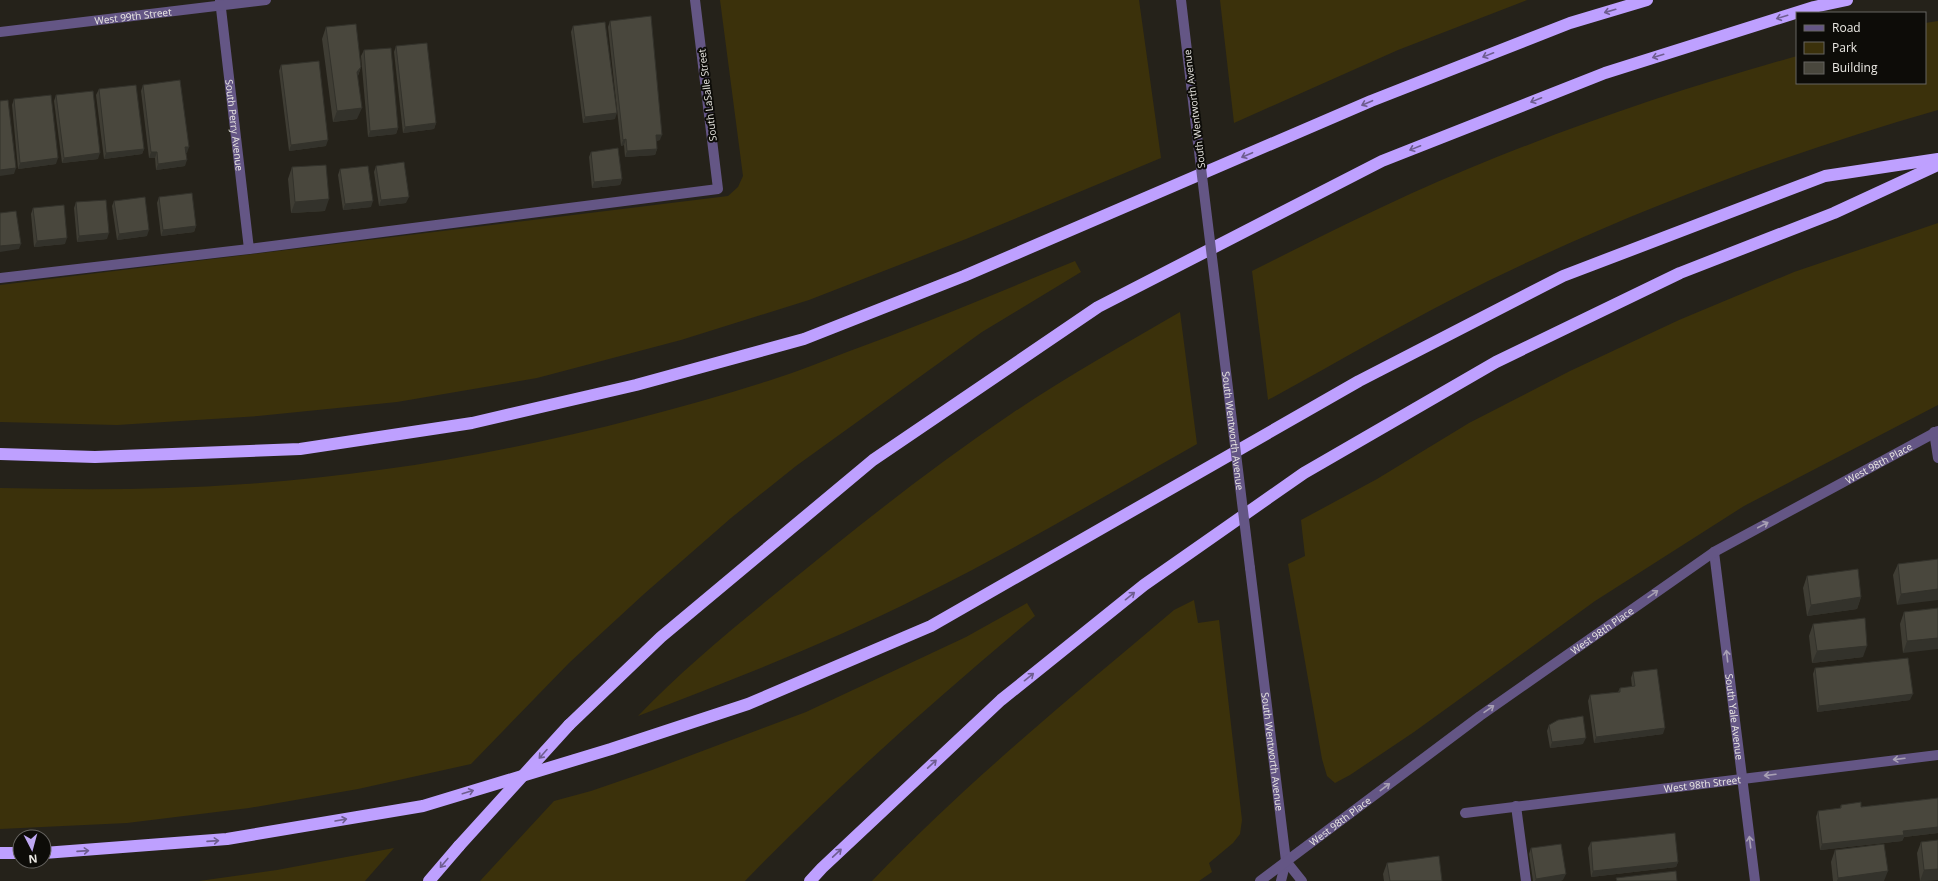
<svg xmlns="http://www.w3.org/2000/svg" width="1938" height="881" viewBox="0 0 1938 881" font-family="'Open Sans',sans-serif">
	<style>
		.green { fill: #3b310b }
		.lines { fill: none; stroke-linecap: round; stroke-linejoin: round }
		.minor { stroke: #645685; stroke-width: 10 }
		.highway { stroke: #bea0ff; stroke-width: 12 }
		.minor-bridge { stroke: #645685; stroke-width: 10 }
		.highway-bridge { stroke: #bea0ff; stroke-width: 12 }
		.wall { fill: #3f3d34 }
		.shaded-wall { fill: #33322b }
		.building { fill: #49473d; stroke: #33322b }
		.oneway { stroke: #6e5d90 }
		.oneway2 { stroke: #a8a0b4 }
		.labels { text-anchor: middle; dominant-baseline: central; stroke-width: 4; stroke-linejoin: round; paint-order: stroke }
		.street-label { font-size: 10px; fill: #ebe9e4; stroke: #0d0c08 }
	</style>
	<rect width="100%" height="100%" fill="#25221a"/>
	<g class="green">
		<path d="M 720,0 L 1139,0 L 1161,158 L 966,239 L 809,300 L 681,340 L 537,378 L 397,402 L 258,416 L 117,425 L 0,422 L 0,285 L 728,196 L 738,187 L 743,176 Z"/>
		<path d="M 1220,0 L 1527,0 L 1398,50 L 1234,123 Z"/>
		<path d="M 1938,21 L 1938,110 C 1784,154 1632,211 1488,281 C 1413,318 1341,360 1268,400 L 1252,271 C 1304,245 1357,218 1410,194 C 1535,138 1665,93 1797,56 L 1797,83 L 1925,83 L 1925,23 Z"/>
		<path d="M 1938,223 L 1938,405 L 1744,506 L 1595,601 L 1414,732 L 1350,775 L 1335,783 L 1327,776 L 1322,759 L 1288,564 L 1305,556 L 1301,520 L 1377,479 L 1469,423 L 1570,371 L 1679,320 L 1794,272 Z"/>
		<path d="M 1075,261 L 1081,272 L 982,332 L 796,466 L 731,518 L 644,594 L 569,663 L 471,764 L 358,789 L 249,808 L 127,823 L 0,829 L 0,488 C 82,490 164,490 245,484 C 425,472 603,433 774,379 C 799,371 823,361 847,352 C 924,324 999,292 1075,261 Z"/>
		<path d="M 1180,312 L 1197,444 C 1106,495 1016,549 923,595 C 831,642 734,679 638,716 C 685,667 738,624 791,581 C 862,523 935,465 1011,414 C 1066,377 1123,345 1180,312 Z"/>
		<path d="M 1194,600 L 1198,623 L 1219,620 L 1242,820 L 1240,834 L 1233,843 L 1209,863 L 1212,872 L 1199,881 L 872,881 C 966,783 1071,697 1174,610 Z"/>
		<path d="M 1027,603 L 1035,616 C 935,700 836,787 745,881 L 480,881 L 554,801 L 591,791 L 652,770 L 806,712 L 966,637 Z"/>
		<path d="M 394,848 L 365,881 L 199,881 L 277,870 Z"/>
	</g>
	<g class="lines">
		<g class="minor">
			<path id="s1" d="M 220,0 L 249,249"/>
			<path d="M 1181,0 L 1196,127"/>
			<path id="s2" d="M 0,32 L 266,0"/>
			<path d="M 0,278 L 249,249 L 718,189 L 695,0"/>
			<path d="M 1934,432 L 1938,458"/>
			<path id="s3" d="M 1714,552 L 1755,881"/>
			<path id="s4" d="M 1250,568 L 1286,861 L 1281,881"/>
			<path d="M 1516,806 L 1526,881"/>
			<path id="s5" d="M 1465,813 L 1938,755"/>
			<path d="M 1286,861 L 1302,881"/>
			<path id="s6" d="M 1260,881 L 1480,716 L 1714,552 L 1938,431"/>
		</g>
		<g class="highway">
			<path d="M 0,454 L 95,457 L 300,449 L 472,423 L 636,385 L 804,339 L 964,276 L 1371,101 L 1570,23 L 1647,0"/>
			<path d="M 569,725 L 661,637 L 873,460 L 1098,307 L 1382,161 L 1605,73 L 1814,7 L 1847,0"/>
			<path d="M 0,853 L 20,853"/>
			<path d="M 44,853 L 227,839 L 423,806 L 611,749 L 748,704 L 931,626 L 1359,381 L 1563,276 L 1825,176 L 1938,159"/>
			<path d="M 429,881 L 459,846"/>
			<path d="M 810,881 L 822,868 L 1001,700 L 1144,585 L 1304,473 L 1496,362 L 1680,273 L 1834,213 L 1938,165"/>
		</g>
		<path class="minor-bridge" id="s7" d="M 1196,127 L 1250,568"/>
		<path class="highway-bridge" d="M 459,846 L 569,725"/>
	</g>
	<g class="wall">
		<path d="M 610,21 L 660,140 L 656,141 L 657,149 L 655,155 L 625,157 L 624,145 L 621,146 L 608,27 Z"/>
		<path d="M 573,26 L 615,119 L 583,123 L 571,32 Z"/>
		<path d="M 326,27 L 361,67 L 358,76 L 357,119 L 333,122 L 322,39 Z"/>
		<path d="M 396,46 L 436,123 L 434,129 L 403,133 L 394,52 Z"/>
		<path d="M 364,50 L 398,128 L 396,134 L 368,137 L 361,56 Z"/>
		<path d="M 281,65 L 326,146 L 289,151 L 279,71 Z"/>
		<path d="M 143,85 L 187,153 L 186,153 L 185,166 L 156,170 L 155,158 L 149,158 L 141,91 Z"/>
		<path d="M 99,89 L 144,149 L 142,154 L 104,159 L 96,95 Z"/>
		<path d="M 56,95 L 98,159 L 62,163 L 54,101 Z"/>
		<path d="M 14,99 L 56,164 L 18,169 L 12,105 Z"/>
		<path d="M 591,152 L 622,179 L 620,185 L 592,188 L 589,157 Z"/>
		<path d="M 376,166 L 406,203 L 379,206 L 374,172 Z"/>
		<path d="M 292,167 L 325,211 L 291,213 L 288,179 Z"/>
		<path d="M 340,169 L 371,207 L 343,210 L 338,175 Z"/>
		<path d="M 159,197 L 196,226 L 194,232 L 161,236 L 157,203 Z"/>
		<path d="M 114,201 L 147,236 L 117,240 L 112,206 Z"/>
		<path d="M 76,202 L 107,239 L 77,242 L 74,208 Z"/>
		<path d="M 33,208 L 65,244 L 34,247 L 31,214 Z"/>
		<path d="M 1938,559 L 1897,605 L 1893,575 L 1898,564 Z"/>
		<path d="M 1807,576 L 1861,597 L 1857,609 L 1807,616 L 1803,588 Z"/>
		<path d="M 1938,608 L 1903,653 L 1900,624 L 1904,612 Z"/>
		<path d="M 1813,624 L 1863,657 L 1812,663 L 1809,636 Z"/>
		<path d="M 1815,668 L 1910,700 L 1817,712 L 1813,674 Z"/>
		<path d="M 1633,672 L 1663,734 L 1594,743 L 1588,701 L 1590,695 L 1618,692 L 1620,688 L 1632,687 L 1631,678 Z"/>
		<path d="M 1549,725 L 1583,744 L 1550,748 L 1547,731 Z"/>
		<path d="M 1938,798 L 1938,833 L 1904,837 L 1902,841 L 1820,850 L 1816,817 L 1818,811 L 1840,808 L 1841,805 L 1861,807 Z"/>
		<path d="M 1591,842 L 1678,862 L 1676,867 L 1591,877 L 1588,848 Z"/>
		<path d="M 1921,842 L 1938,880 L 1920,881 L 1917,853 Z"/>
		<path d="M 1531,848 L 1563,880 L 1559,881 L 1533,881 L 1529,854 Z"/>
		<path d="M 1835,850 L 1884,881 L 1833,881 L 1831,862 Z"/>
		<path d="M 1387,863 L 1442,881 L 1384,881 L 1383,874 Z"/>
	</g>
	<g class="shaded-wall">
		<path d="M 361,67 L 357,78 L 357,72 Z"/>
		<path d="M 362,108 L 357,119 L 333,122 L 337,111 Z"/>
		<path d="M 617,113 L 615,119 L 583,123 L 585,117 Z"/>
		<path d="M 436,123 L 434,129 L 403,133 L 405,127 Z"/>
		<path d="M 398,128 L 396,134 L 368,137 L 370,131 Z"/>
		<path d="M 656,135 L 662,135 L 660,140 L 654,141 Z"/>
		<path d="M 626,139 L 624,145 L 621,146 L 623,140 Z"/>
		<path d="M 328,140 L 326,146 L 289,151 L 291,145 Z"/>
		<path d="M 185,147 L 189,147 L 187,153 L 183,153 Z"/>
		<path d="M 144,149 L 142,154 L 104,159 L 106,153 Z"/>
		<path d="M 657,149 L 655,155 L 625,157 L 627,151 Z"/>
		<path d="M 151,152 L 157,152 L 155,158 L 149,158 Z"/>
		<path d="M 100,153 L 98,159 L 62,163 L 64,158 Z"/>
		<path d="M 58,158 L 56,164 L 18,169 L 20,163 Z"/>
		<path d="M 187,160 L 185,166 L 156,170 L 158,164 Z"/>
		<path d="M 16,168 L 14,174 L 0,176 L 0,170 Z"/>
		<path d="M 622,179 L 620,185 L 592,188 L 594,182 Z"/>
		<path d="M 409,197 L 406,203 L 379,206 L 381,200 Z"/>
		<path d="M 329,199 L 325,211 L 291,213 L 295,202 Z"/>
		<path d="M 373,201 L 371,207 L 343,210 L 345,204 Z"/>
		<path d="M 196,226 L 194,232 L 161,236 L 163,230 Z"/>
		<path d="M 149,230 L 147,236 L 117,240 L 119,234 Z"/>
		<path d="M 109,233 L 107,239 L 77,242 L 79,236 Z"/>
		<path d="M 67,238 L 65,244 L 34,247 L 37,241 Z"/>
		<path d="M 21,244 L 19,249 L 0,252 L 0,246 Z"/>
		<path d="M 1938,589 L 1938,600 L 1897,605 L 1901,594 Z"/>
		<path d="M 1861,597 L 1857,609 L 1807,616 L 1811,605 Z"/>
		<path d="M 1938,638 L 1938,649 L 1903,653 L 1907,641 Z"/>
		<path d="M 1867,646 L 1863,657 L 1812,663 L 1817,651 Z"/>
		<path d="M 1913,694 L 1910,700 L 1817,712 L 1819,706 Z"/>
		<path d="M 1665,728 L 1663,734 L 1594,743 L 1596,737 Z"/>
		<path d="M 1586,738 L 1583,744 L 1550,748 L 1552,742 Z"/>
		<path d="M 1938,827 L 1938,833 L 1904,837 L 1902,841 L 1820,850 L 1822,844 L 1903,831 Z"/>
		<path d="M 1678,862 L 1676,867 L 1591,877 L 1593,871 Z"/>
		<path d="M 1938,869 L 1938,880 L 1920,881 L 1924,870 Z"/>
		<path d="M 1888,871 L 1884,881 L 1837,881 L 1838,878 Z"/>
		<path d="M 1566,874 L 1563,880 L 1559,881 L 1535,881 L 1536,879 Z"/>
	</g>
	<g class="building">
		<path d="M 651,16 L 662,135 L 656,135 L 657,149 L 627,151 L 626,139 L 623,140 L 610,21 Z"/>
		<path d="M 605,22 L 617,113 L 585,117 L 573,26 Z"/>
		<path d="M 356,24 L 361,67 L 357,72 L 362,108 L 337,111 L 326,27 Z"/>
		<path d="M 427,43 L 436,123 L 405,127 L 396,46 Z"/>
		<path d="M 391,48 L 398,128 L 370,131 L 364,50 Z"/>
		<path d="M 319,61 L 328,140 L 291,145 L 281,65 Z"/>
		<path d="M 180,80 L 189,147 L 185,147 L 187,160 L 158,164 L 157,152 L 151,152 L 143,85 Z"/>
		<path d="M 136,85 L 144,149 L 106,153 L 99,89 Z"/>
		<path d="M 93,91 L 100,153 L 64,158 L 56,95 Z"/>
		<path d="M 51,95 L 58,158 L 20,163 L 14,99 Z"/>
		<path d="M 8,100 L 16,168 L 0,170 L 0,101 Z"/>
		<path d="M 618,148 L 622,179 L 594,182 L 591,152 Z"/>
		<path d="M 404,162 L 409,197 L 381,200 L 376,166 Z"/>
		<path d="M 326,165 L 329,199 L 295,202 L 292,167 Z"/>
		<path d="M 368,166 L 373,201 L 345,204 L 340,169 Z"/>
		<path d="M 192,193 L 196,226 L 163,230 L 159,197 Z"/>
		<path d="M 145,197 L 149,230 L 119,234 L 114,201 Z"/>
		<path d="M 106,200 L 109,233 L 79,236 L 76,202 Z"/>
		<path d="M 64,205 L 67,238 L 37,241 L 33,208 Z"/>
		<path d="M 16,211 L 21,244 L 0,246 L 0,213 Z"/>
		<path d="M 1938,559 L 1938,589 L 1901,594 L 1898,564 Z"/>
		<path d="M 1858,569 L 1861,597 L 1811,605 L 1807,576 Z"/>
		<path d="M 1938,608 L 1938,638 L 1907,641 L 1904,612 Z"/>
		<path d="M 1865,618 L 1867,646 L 1817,651 L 1813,624 Z"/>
		<path d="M 1908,658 L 1913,694 L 1819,706 L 1815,668 Z"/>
		<path d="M 1657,669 L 1665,728 L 1596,737 L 1590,695 L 1620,692 L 1620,688 L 1635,686 L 1633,672 Z"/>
		<path d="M 1583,716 L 1586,738 L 1552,742 L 1549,725 L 1558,720 Z"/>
		<path d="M 1938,798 L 1938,827 L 1903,831 L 1904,835 L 1822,844 L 1818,811 L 1841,808 L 1841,805 L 1861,802 L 1861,807 Z"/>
		<path d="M 1675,833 L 1678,862 L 1593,871 L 1591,842 Z"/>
		<path d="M 1938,840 L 1938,869 L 1924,870 L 1921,842 Z"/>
		<path d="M 1561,844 L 1566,874 L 1536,879 L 1531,848 Z"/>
		<path d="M 1884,844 L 1888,871 L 1838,878 L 1835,850 Z"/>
		<path d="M 1439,856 L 1442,881 L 1390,881 L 1387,863 Z"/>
		<path d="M 1676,871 L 1677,881 L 1617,881 L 1616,878 Z"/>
	</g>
	<defs><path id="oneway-shaft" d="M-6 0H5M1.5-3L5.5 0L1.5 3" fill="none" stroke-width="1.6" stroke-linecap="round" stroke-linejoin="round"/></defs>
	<g class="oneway">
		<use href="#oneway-shaft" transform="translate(1610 11) rotate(164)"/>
		<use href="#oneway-shaft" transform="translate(1782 17) rotate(163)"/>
		<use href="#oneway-shaft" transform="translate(1488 55) rotate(158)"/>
		<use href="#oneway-shaft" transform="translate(1658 56) rotate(163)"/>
		<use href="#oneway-shaft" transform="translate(1536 100) rotate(158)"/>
		<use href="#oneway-shaft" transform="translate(1367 103) rotate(157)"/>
		<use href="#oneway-shaft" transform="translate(1415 148) rotate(158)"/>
		<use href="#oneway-shaft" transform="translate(1247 155) rotate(157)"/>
		<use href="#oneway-shaft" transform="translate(1130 596) rotate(-39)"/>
		<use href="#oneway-shaft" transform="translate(1029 677) rotate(-39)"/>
		<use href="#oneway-shaft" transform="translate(543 754) rotate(132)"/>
		<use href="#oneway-shaft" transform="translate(932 764) rotate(-43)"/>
		<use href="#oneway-shaft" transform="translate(468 792) rotate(-17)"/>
		<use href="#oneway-shaft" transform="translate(341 820) rotate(-10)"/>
		<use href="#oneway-shaft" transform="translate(213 841) rotate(-4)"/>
		<use href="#oneway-shaft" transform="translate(83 851) rotate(-4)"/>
		<use href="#oneway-shaft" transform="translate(837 853) rotate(-43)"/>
		<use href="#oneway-shaft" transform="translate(444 863) rotate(130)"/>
	</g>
	<g class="oneway2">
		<use href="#oneway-shaft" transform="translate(1763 525) rotate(-28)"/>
		<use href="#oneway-shaft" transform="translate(1653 594) rotate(-35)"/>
		<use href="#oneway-shaft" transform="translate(1727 656) rotate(-97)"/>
		<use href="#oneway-shaft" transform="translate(1489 709) rotate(-35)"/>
		<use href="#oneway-shaft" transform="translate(1899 759) rotate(173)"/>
		<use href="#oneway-shaft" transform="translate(1770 775) rotate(173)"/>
		<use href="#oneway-shaft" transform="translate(1385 787) rotate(-37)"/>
		<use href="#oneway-shaft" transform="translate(1750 842) rotate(-97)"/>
	</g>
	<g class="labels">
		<g class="street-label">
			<text stroke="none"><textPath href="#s2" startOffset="134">West 99th Street</textPath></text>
			<text transform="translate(707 95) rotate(-97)">South LaSalle Street</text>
			<text transform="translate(1194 109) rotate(-97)">South Wentworth Avenue</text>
			<text stroke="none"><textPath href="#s1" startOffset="126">South Perry Avenue</textPath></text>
			<text stroke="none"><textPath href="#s7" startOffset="306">South Wentworth Avenue</textPath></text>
			<text stroke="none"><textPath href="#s6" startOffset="748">West 98th Place</textPath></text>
			<text stroke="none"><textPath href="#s6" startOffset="424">West 98th Place</textPath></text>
			<text stroke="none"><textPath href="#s3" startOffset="166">South Yale Avenue</textPath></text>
			<text stroke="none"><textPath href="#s4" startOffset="185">South Wentworth Avenue</textPath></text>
			<text stroke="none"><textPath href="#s5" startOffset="239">West 98th Street</textPath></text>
			<text stroke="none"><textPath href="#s6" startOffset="100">West 98th Place</textPath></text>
		</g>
	</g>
	<rect x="1796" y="12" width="130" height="72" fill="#0d0c08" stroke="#666460"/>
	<rect x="1804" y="25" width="20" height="6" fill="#645685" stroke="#666460"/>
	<text x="1832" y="32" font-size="12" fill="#ebe9e4">Road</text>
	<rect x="1804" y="42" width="20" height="12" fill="#3b310b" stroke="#666460"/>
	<text x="1832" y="52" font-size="12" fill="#ebe9e4">Park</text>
	<rect x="1804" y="62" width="20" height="12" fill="#49473d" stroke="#666460"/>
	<text x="1832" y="72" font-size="12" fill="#ebe9e4">Building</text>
	<g transform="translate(32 849) rotate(174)"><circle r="19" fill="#0d0c08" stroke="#666460"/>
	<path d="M0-3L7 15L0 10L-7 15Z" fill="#bfa9f4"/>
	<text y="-6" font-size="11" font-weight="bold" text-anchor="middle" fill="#ebe9e4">N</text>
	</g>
</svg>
